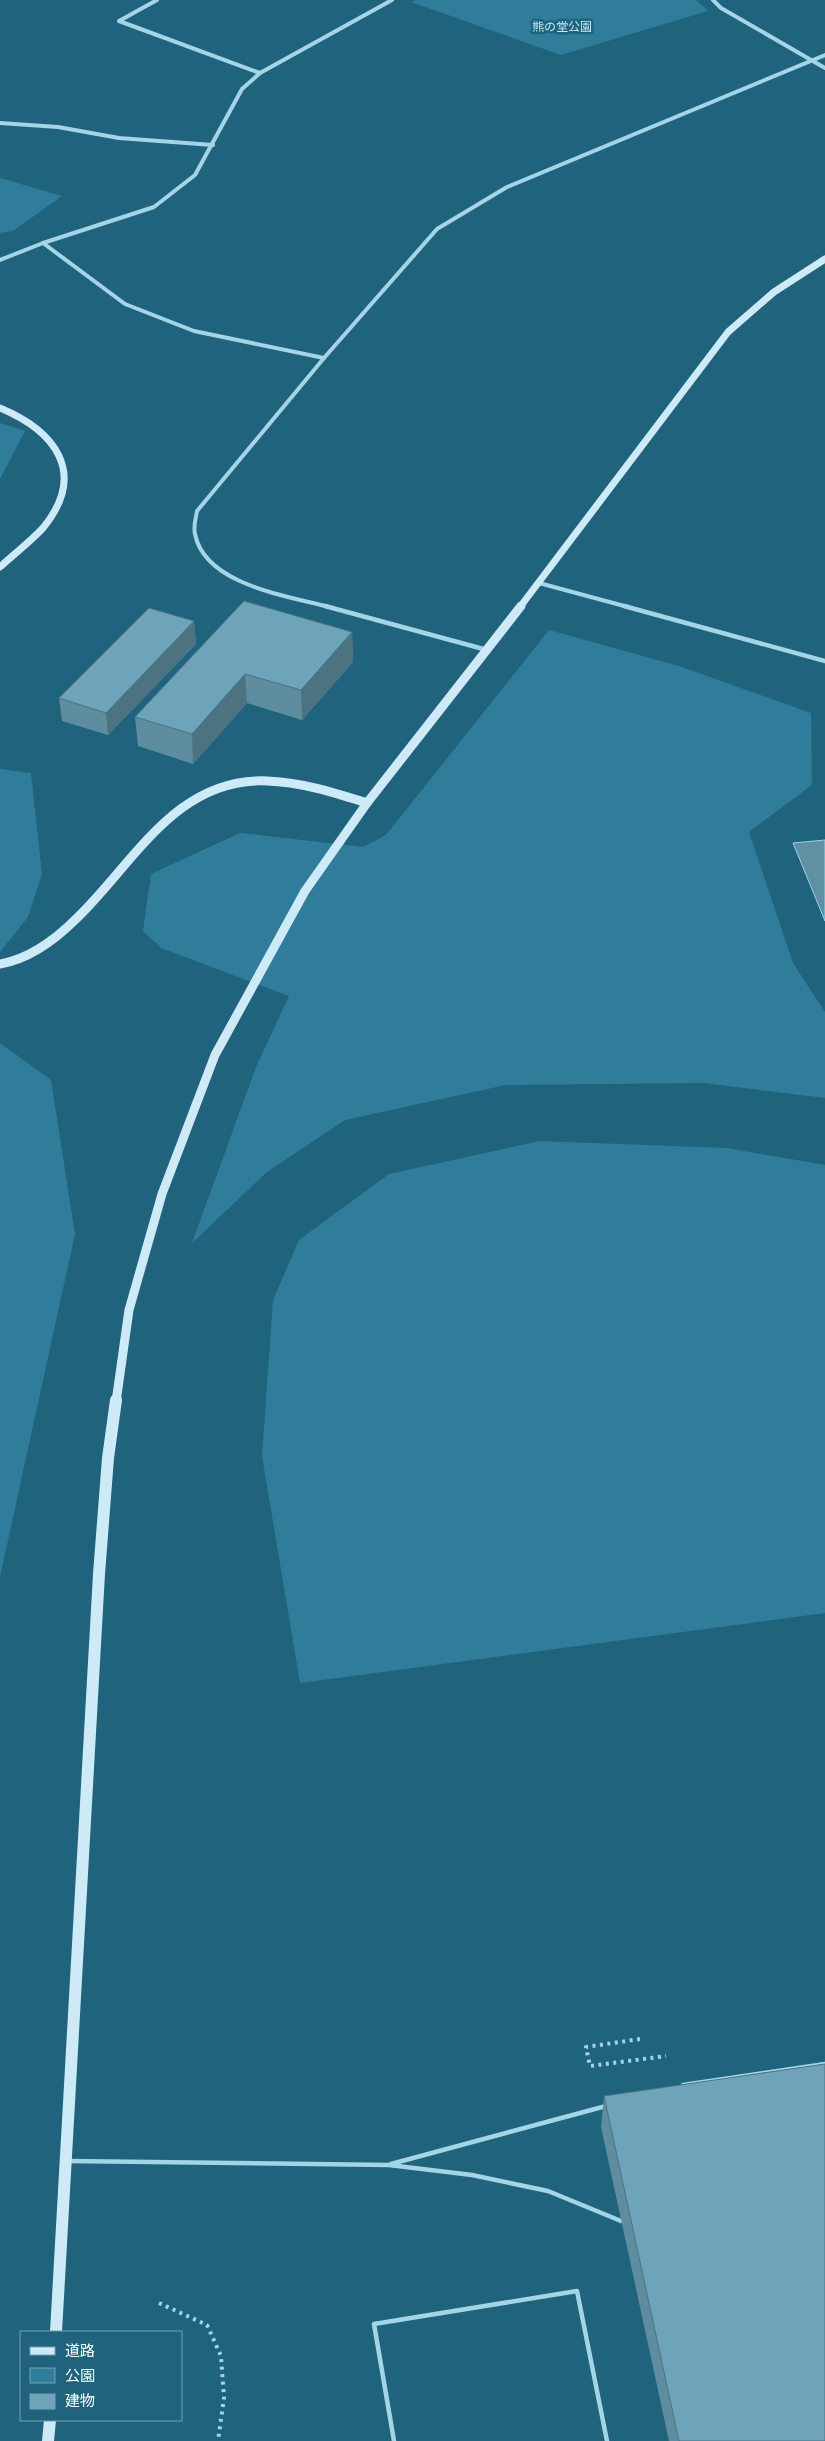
<svg xmlns="http://www.w3.org/2000/svg" width="825" height="2441" viewBox="0 0 825 2441" font-family="Raleway,'Noto Sans JP',sans-serif">
	<style>
		.green { fill: #2f7d9a }
		.water { fill: #5f91a3; stroke: #96d4e9 }
		.lines { fill: none; stroke-linecap: round; stroke-linejoin: round }
		.path { stroke: #a3d5e7; stroke-width: 4; stroke-dasharray: 3 4.5; stroke-linecap: butt }
		.lane { stroke: #a3d5e7; stroke-width: 4.5 }
		.street-far1 { stroke: #a3d5e7; stroke-width: 4 }
		.street { stroke: #a3d5e7; stroke-width: 4.5 }
		.secondary-far2 { stroke: #cdeaf6; stroke-width: 7 }
		.secondary-far1 { stroke: #cdeaf6; stroke-width: 9 }
		.secondary { stroke: #cdeaf6; stroke-width: 12 }
		.wall { fill: #5e8d9f }
		.shaded-wall { fill: #4c7382 }
		.building { fill: #6da4b9; stroke: #4c7382 }
		.labels { text-anchor: middle; dominant-baseline: central; stroke-width: 5; stroke-linejoin: round; paint-order: stroke }
		.far-park-label { font-size: 12px; fill: #c6e9f5; stroke: #1f637d }
	</style>
	<rect width="100%" height="100%" fill="#1f637d"/>
	<g class="green">
		<path d="M 415,0 L 696,0 L 708,11 L 561,55 L 411,2 Z"/>
		<path d="M 0,178 L 62,196 L 13,231 L 0,233 Z"/>
		<path d="M 0,423 L 25,431 L 0,479 Z"/>
		<path d="M 549,630 L 679,666 L 811,713 L 812,785 L 749,832 L 793,963 L 825,1012 L 825,1098 L 703,1083 L 506,1085 L 345,1120 L 267,1172 L 192,1243 L 256,1067 L 289,996 L 161,948 L 143,931 L 151,874 L 240,833 L 363,847 L 386,835 Z"/>
		<path d="M 0,769 L 31,773 L 42,874 L 28,917 L 0,952 Z"/>
		<path d="M 0,1043 L 51,1080 L 75,1234 L 0,1577 Z"/>
		<path d="M 540,1141 L 727,1148 L 825,1165 L 825,1613 L 300,1683 L 262,1456 L 273,1300 L 299,1240 L 389,1174 Z"/>
	</g>
	<path class="water" d="M 825,840 L 825,921 L 793,843 Z"/>
	<g class="lines">
		<g class="path">
			<path d="M 640,2039 L 586,2047 L 590,2066 L 666,2056"/>
			<path d="M 159,2303 L 207,2325 L 221,2356 L 224,2398 L 218,2441"/>
		</g>
		<g class="lane">
			<path d="M 683,2085 L 825,2064"/>
			<path d="M 67,2161 L 389,2165 L 472,2175 L 548,2191 L 621,2221"/>
			<path d="M 391,2164 L 606,2106"/>
			<path d="M 394,2441 L 374,2324 L 577,2291 L 607,2441"/>
		</g>
		<g class="street-far1">
			<path d="M 157,0 L 119,21 L 260,73"/>
			<path d="M 713,0 L 721,8 L 825,68"/>
			<path d="M 0,123 L 58,127 L 119,138 L 213,145"/>
			<path d="M 43,243 L 125,304 L 194,331 L 324,358"/>
			<path d="M 0,260 L 43,243 L 154,207 L 195,175 L 242,89 L 260,73 L 392,0"/>
			<path d="M 539,583 L 628,607"/>
			<path d="M 329,607 C 288,596 205,585 195,534 C 193,526 196,518 197,511 L 324,358 L 437,229 L 507,187 L 825,55"/>
		</g>
		<g class="street">
			<path d="M 325,606 L 487,650"/>
			<path d="M 624,606 L 825,661"/>
		</g>
		<g class="secondary-far2">
			<path d="M 0,408 C 55,431 88,473 43,528 C 30,542 14,554 0,567"/>
			<path d="M 520,607 L 728,332 L 774,292 L 825,259"/>
		</g>
		<g class="secondary-far1">
			<path d="M 0,964 C 30,959 56,939 77,918 C 134,863 176,777 267,781 C 301,782 335,793 367,803"/>
			<path d="M 116,1402 L 129,1310 L 162,1194 L 215,1055 L 305,891 L 367,803 L 521,606"/>
		</g>
		<g class="secondary">
			<path d="M 56,2332 L 99,1574 L 108,1458 L 116,1400"/>
			<path d="M 48,2441 L 50,2420"/>
		</g>
	</g>
	<g class="wall">
		<path d="M 194,621 L 196,644 L 108,735 L 62,721 L 59,698 Z"/>
		<path d="M 352,632 L 353,662 L 302,720 L 247,703 L 193,764 L 138,746 L 135,717 Z"/>
		<path d="M 604,2096 L 825,2441 L 669,2441 L 601,2127 Z"/>
	</g>
	<g class="shaded-wall">
		<path d="M 194,621 L 196,644 L 108,735 L 106,713 Z"/>
		<path d="M 352,632 L 353,662 L 302,720 L 301,690 Z"/>
		<path d="M 245,674 L 247,703 L 193,764 L 192,734 Z"/>
	</g>
	<g class="building">
		<path d="M 244,601 L 352,632 L 301,690 L 245,674 L 192,734 L 135,717 Z"/>
		<path d="M 149,608 L 194,621 L 106,713 L 59,698 Z"/>
		<path d="M 825,2064 L 825,2441 L 679,2441 L 604,2096 Z"/>
	</g>
	<g class="labels">
		<g class="far-park-label">
			<text x="562" y="27">熊の堂公園</text>
		</g>
	</g>
	<rect x="20" y="2331" width="162" height="90" fill="#1f637d" stroke="#79a1b1"/>
	<rect x="30" y="2347" width="25" height="8" fill="#cdeaf6" stroke="#79a1b1"/>
	<text x="65" y="2356" font-size="15" fill="#ffffff">道路</text>
	<rect x="30" y="2368" width="25" height="15" fill="#2f7d9a" stroke="#79a1b1"/>
	<text x="65" y="2381" font-size="15" fill="#ffffff">公園</text>
	<rect x="30" y="2394" width="25" height="15" fill="#6da4b9" stroke="#79a1b1"/>
	<text x="65" y="2406" font-size="15" fill="#ffffff">建物</text>
</svg>
